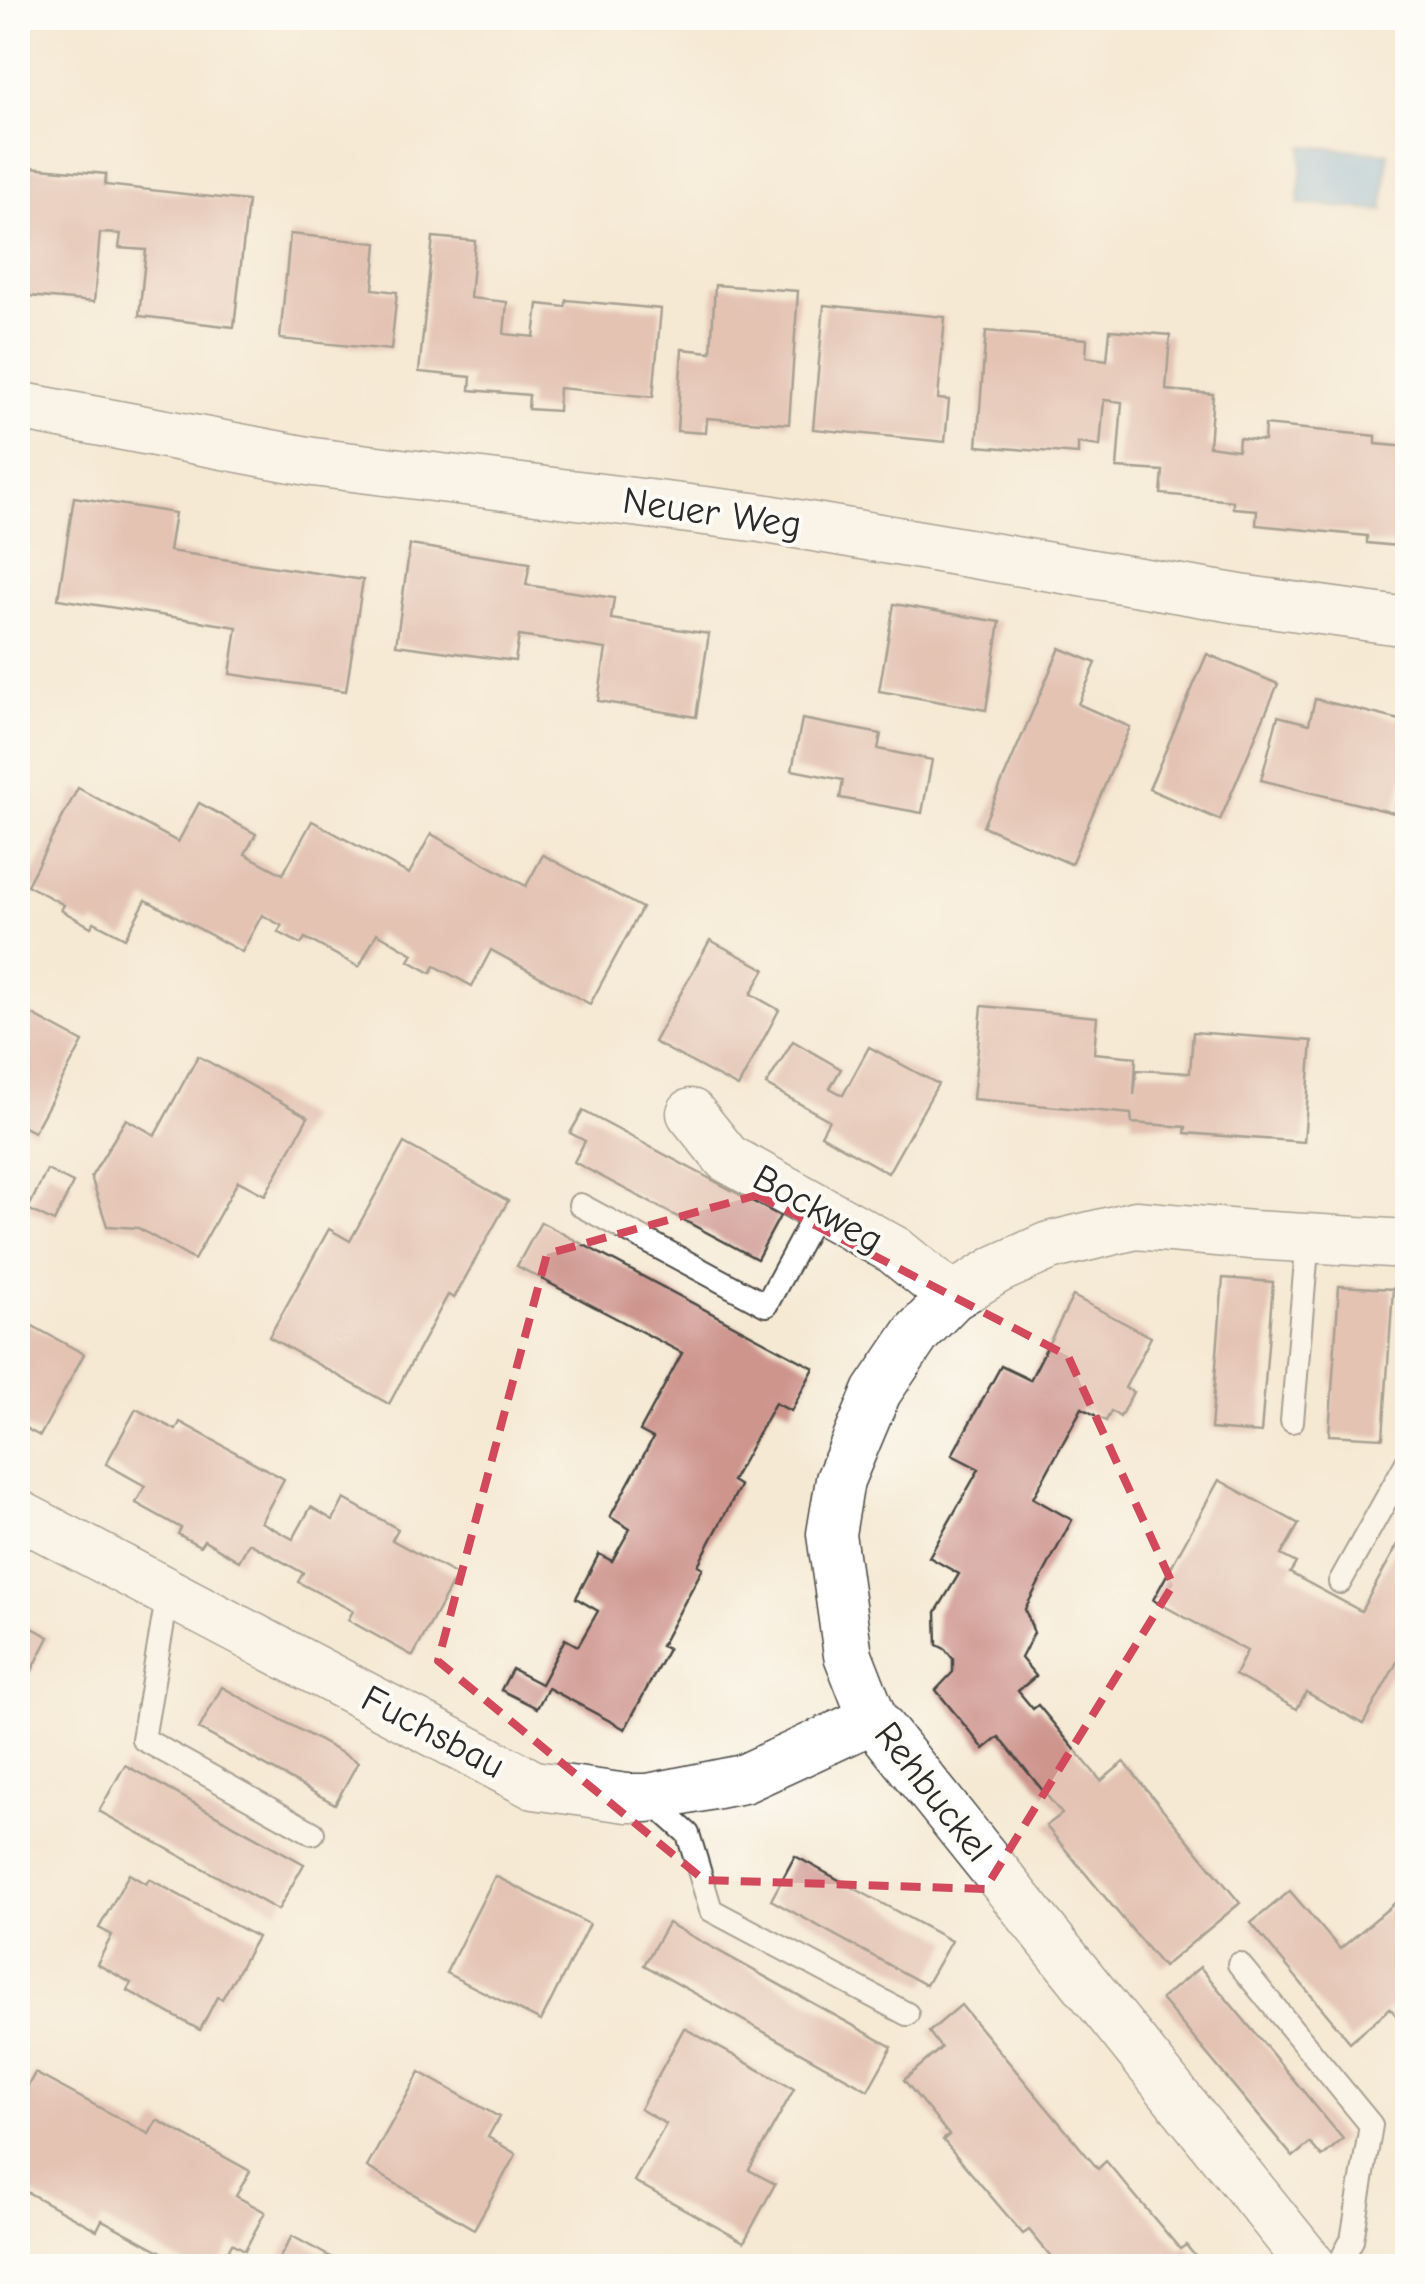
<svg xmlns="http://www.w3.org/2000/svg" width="1425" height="2284" viewBox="0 0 1425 2284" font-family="'Comic Neue',sans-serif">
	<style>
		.water { fill: #61a4d5; stroke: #466880; stroke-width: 2.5 }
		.building { fill: #ce958d }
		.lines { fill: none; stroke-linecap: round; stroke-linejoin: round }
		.service-casing { stroke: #494844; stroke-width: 26 }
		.minor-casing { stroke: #494844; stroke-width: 51 }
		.service { stroke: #fff; stroke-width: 22 }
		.minor { stroke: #fff; stroke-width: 48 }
		.marked { fill: none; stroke: #d1495b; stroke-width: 8; stroke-dasharray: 20 12; stroke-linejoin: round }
		.labels { text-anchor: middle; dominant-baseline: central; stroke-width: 8; stroke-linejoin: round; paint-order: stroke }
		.street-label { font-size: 38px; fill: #2b2b2b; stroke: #fdfcf7 }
	</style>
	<rect width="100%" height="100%" fill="#fdfcf7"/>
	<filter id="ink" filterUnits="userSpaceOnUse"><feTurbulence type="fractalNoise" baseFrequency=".01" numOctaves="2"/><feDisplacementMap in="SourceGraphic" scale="20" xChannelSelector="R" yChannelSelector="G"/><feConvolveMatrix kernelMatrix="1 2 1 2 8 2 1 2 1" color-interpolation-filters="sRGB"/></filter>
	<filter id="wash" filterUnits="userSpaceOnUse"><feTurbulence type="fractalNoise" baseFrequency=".0048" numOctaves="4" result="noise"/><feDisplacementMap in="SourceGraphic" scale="40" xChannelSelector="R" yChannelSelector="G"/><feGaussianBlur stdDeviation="2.25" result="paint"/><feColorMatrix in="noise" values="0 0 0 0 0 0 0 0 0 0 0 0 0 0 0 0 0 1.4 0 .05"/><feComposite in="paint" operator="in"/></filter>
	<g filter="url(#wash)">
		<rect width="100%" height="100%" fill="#f5e9d3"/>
		<path class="water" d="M 1303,146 L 1388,153 L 1383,211 L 1299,204 Z"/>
		<g id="blocks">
			<g class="building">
				<path d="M 18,166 L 106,174 L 105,185 L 248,201 L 234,327 L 139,316 L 146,250 L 119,248 L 121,234 L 100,233 L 94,302 L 18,295 Z"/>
				<path d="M 290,234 L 377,243 L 373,289 L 397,292 L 391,350 L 280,339 Z"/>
				<path d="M 433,237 L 475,241 L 470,298 L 507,302 L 504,334 L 534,337 L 538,304 L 565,307 L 567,300 L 661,309 L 653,397 L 559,388 L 558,411 L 528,409 L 529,395 L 470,390 L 471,377 L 419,372 Z"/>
				<path d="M 715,285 L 798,291 L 789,424 L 707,418 L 706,433 L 677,431 L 682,349 L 711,352 Z"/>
				<path d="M 824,305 L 945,317 L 938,399 L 949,400 L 945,442 L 813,429 Z"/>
				<path d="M 1110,330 L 1170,335 L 1166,390 L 1213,394 L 1209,446 L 1238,450 L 1239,438 L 1264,441 L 1265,425 L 1376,436 L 1376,444 L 1408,447 L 1408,547 L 1367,543 L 1367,536 L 1256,525 L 1257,510 L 1233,508 L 1233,501 L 1161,494 L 1163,471 L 1117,468 L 1122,402 L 1104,400 L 1100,446 L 1078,443 L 1078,454 L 977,446 L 986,331 L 1087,339 L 1086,357 L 1107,360 Z"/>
				<path d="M 74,497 L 175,513 L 169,551 L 363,580 L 346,691 L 230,674 L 237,627 L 58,599 Z"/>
				<path d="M 410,545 L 530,563 L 526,585 L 614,598 L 611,619 L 709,634 L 696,717 L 598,701 L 606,649 L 519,636 L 515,661 L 396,645 Z"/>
				<path d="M 894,604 L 1000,622 L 986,710 L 879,691 Z"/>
				<path d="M 1060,648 L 1096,663 L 1078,704 L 1130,727 L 1071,864 L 983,826 Z"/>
				<path d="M 1207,654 L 1278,684 L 1220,820 L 1149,789 Z"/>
				<path d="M 1315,699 L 1408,722 L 1408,758 L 1394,813 L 1261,780 L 1278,716 L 1309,724 Z"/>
				<path d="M 802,719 L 881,734 L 878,749 L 932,760 L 922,813 L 840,798 L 843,780 L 792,770 Z"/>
				<path d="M 78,788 L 178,842 L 199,803 L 256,834 L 245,854 L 283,874 L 312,821 L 409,874 L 431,834 L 526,886 L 543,855 L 642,908 L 590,1004 L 491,950 L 472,986 L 435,966 L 431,973 L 409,961 L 413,954 L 377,933 L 359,967 L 305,938 L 301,944 L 278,932 L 282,926 L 262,915 L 242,952 L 146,900 L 125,938 L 94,922 L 91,927 L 61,910 L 64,905 L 27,885 Z"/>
				<path d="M 710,940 L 765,969 L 751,994 L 779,1010 L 738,1087 L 654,1042 Z"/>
				<path d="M 982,1006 L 1097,1017 L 1094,1053 L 1136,1057 L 1134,1095 L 1137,1070 L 1190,1073 L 1193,1032 L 1312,1041 L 1304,1142 L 1185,1133 L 1186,1127 L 1132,1123 L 1131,1114 L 973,1099 Z"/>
				<path d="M 18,1007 L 83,1042 L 34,1132 L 18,1124 Z"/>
				<path d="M 793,1041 L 841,1069 L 830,1088 L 843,1095 L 869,1047 L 938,1084 L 888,1173 L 821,1135 L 829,1120 L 766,1085 Z"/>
				<path d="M 198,1056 L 308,1117 L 265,1195 L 238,1181 L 194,1260 L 138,1228 L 107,1226 L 91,1177 L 126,1119 L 155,1135 Z"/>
				<path d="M 583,1111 L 780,1216 L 757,1259 L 574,1162 L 585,1141 L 570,1133 Z"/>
				<path d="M 404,1143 L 508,1201 L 454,1298 L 448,1295 L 389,1404 L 269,1337 L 329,1229 L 350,1241 Z"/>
				<path d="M 47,1170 L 73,1183 L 54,1222 L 28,1209 Z"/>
				<path d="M 541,1222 L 814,1368 L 791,1411 L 775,1403 L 732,1481 L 740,1486 L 698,1565 L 703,1568 L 661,1646 L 668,1649 L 625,1729 L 548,1688 L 537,1708 L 501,1690 L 512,1669 L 541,1684 L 565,1639 L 578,1646 L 598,1611 L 576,1598 L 599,1554 L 612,1561 L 630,1529 L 610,1517 L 653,1438 L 640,1431 L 682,1353 L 517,1266 Z"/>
				<path d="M 1223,1278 L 1273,1282 L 1261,1433 L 1211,1429 Z"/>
				<path d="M 1339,1286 L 1393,1289 L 1383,1438 L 1329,1435 Z"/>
				<path d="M 1073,1296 L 1151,1337 L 1125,1388 L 1133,1392 L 1120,1417 L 1111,1411 L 1106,1421 L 1082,1408 L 1033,1498 L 1072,1520 L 1025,1609 L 1034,1633 L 1021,1658 L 1036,1676 L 1018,1691 L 1033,1709 L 1038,1705 L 1101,1781 L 1124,1762 L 1240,1903 L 1163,1967 L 1046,1826 L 1062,1814 L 999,1737 L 984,1749 L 936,1690 L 953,1672 L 953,1659 L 945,1649 L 937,1645 L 936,1612 L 959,1574 L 929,1557 L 979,1469 L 952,1455 L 1001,1366 L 1030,1380 Z"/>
				<path d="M 18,1318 L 84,1354 L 40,1436 L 18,1424 Z"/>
				<path d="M 136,1409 L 176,1430 L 180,1422 L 284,1479 L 261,1522 L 293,1539 L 311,1507 L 333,1520 L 344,1499 L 398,1529 L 392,1540 L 457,1575 L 413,1656 L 348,1620 L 353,1611 L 298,1582 L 303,1573 L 249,1543 L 239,1561 L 204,1540 L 200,1546 L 178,1534 L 181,1528 L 136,1503 L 145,1486 L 106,1464 Z"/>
				<path d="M 1219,1480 L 1299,1524 L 1281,1555 L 1296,1563 L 1290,1573 L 1361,1611 L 1408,1526 L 1408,1642 L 1363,1724 L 1306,1692 L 1297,1709 L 1235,1675 L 1247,1651 L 1153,1600 Z"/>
				<path d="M 18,1620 L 49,1637 L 18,1698 Z"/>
				<path d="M 222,1687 L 358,1762 L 335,1804 L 199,1729 Z"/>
				<path d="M 125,1765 L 304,1864 L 278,1910 L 99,1811 Z"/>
				<path d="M 795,1856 L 951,1941 L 926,1985 L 771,1900 Z"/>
				<path d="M 129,1874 L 146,1884 L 149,1879 L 257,1937 L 222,1999 L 217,1997 L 200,2030 L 127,1990 L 131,1983 L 97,1964 L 112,1935 L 99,1928 Z"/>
				<path d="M 495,1876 L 589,1924 L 541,2021 L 446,1973 Z"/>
				<path d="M 1290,1891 L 1340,1949 L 1408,1892 L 1408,2029 L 1390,2008 L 1350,2042 L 1251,1923 Z"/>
				<path d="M 668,1923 L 892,2047 L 868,2090 L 644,1965 Z"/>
				<path d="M 1200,1967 L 1343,2139 L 1322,2157 L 1310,2143 L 1293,2157 L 1161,1999 Z"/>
				<path d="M 961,2005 L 1098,2169 L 1106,2161 L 1180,2249 L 1186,2245 L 1203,2266 L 1059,2266 L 1029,2230 L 1023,2234 L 943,2140 L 949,2135 L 904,2080 L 941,2048 L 929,2032 Z"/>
				<path d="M 684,2028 L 794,2089 L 749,2170 L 775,2184 L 744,2242 L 634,2181 L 666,2124 L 640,2109 Z"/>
				<path d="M 420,2072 L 499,2117 L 488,2137 L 516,2154 L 474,2229 L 367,2167 Z"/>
				<path d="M 35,2073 L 149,2134 L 157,2120 L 250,2171 L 236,2196 L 265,2212 L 245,2250 L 232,2243 L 220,2266 L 188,2266 L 102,2220 L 97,2230 L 18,2187 L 18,2084 L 26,2089 Z"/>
				<path d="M 292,2236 L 347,2266 L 275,2266 Z"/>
			</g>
		</g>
	</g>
	<g filter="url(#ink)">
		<use href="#blocks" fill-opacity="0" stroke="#494844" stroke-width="2.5"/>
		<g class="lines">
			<g class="service-casing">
				<g id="service">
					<path d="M 580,1205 L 766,1305 L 819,1207"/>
					<path d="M 1292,1421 L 1308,1238"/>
					<path d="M 1340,1582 L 1408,1460"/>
					<path d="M 168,1593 L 143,1739 L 313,1833"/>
					<path d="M 648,1798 L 688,1834 L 711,1910 L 907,2014"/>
					<path d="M 1239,1964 L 1371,2125 L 1352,2240 L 1338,2266"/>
				</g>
			</g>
			<g class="minor-casing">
				<g id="minor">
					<path d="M 18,406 L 313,462 L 761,518 L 1240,599 L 1408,622"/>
					<path d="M 691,1113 L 727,1158 L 894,1250 L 952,1297"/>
					<path d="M 18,1514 L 534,1785 L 627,1798 L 648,1798 L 743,1779 L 873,1719"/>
					<path d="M 1312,2266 L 873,1719 L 848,1655 L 831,1534 L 840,1480 L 877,1392 L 917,1333 L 952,1297 L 998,1269 L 1049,1246 L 1136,1225 L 1252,1235 L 1408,1244"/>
				</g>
			</g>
			<use href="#service" class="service"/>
			<use href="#minor" class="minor"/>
		</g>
	</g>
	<path d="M0 0H1425V2284H0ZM 757,1195 L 1068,1356 L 1173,1585 L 985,1889 L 704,1880 L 438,1661 L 547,1254 Z" fill="#f5e9d3" fill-opacity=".55" fill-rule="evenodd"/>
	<path class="marked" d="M 757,1195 L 1068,1356 L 1173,1585 L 985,1889 L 704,1880 L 438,1661 L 547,1254 Z"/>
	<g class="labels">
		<g class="street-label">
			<text transform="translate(712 513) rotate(8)">Neuer Weg</text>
			<text transform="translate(818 1209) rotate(29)">Bockweg</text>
			<text transform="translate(433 1732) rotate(28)">Fuchsbau</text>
			<text transform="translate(933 1792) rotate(52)">Rehbuckel</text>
		</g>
	</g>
	<rect width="1425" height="2284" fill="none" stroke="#fdfcf7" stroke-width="60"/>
</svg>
